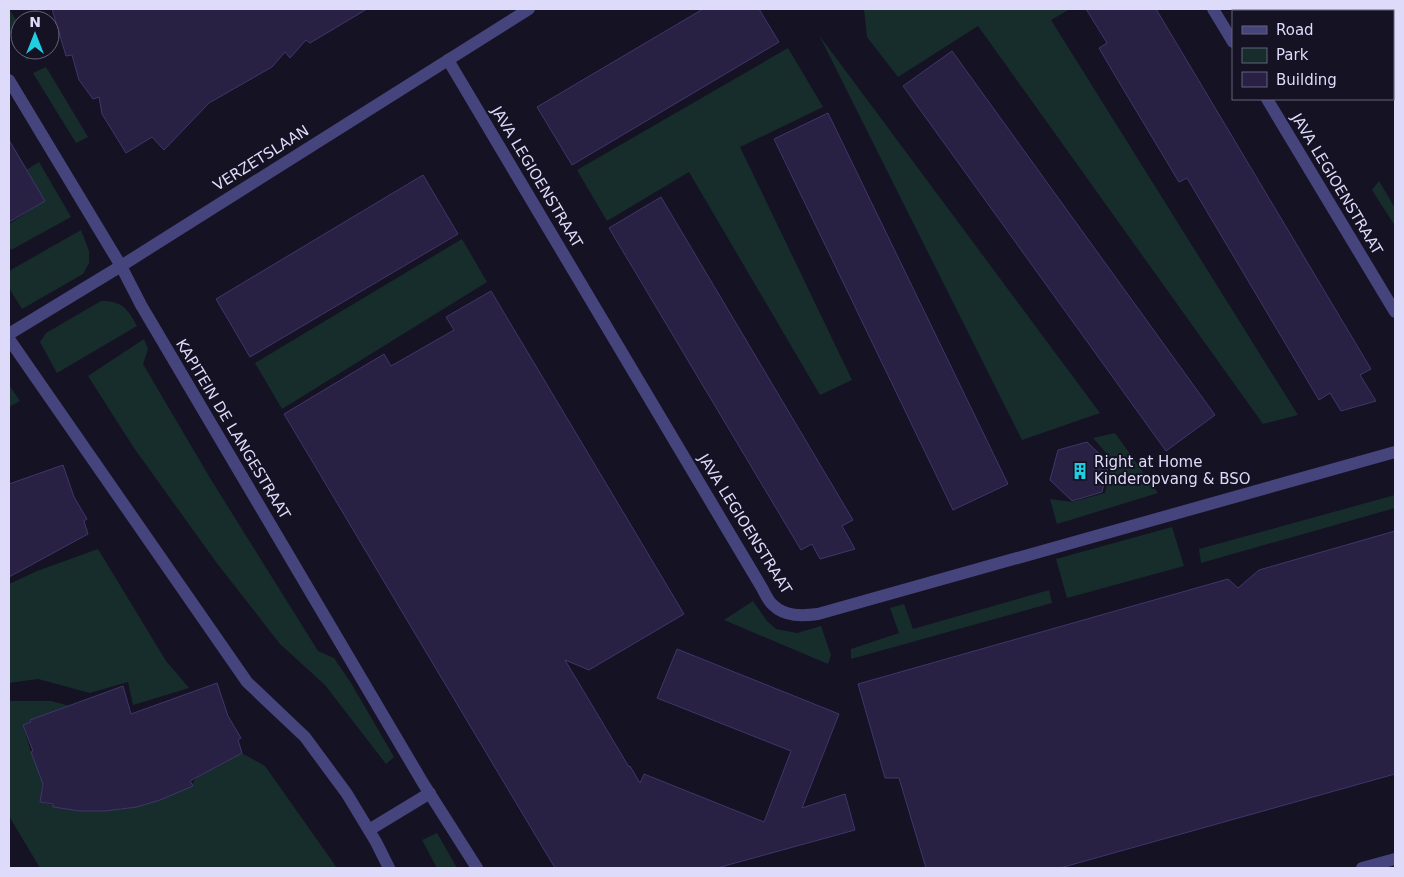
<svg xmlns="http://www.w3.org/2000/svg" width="1404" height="877" viewBox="0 0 1404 877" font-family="'DejaVu Sans',sans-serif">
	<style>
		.green { fill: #162d2c }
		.building { fill: #282143; stroke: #40366b }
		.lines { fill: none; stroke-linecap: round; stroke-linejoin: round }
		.minor { stroke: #46447d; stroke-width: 12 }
		.labels { text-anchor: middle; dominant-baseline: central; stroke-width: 4; stroke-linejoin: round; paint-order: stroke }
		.street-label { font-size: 15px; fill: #dedbfa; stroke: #151224 }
		.poi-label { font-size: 15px; fill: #dedbfa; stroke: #151224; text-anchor: start }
	</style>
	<rect width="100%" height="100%" fill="#151224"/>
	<g class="green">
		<path d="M 9,9 L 20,26 L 20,50 L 34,50 L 38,56 L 26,60 L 9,32 Z"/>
		<path d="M 864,9 L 1070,9 L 1051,20 L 1298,415 L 1263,424 L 978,26 L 898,77 L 867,37 Z"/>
		<path d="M 819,35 L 1100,413 L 1022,440 Z"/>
		<path d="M 788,48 L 823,107 L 740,147 L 852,380 L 820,395 L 689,172 L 607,221 L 577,170 Z"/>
		<path d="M 46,67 L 88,137 L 76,143 L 33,73 Z"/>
		<path d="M 9,141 L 26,170 L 39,162 L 71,217 L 11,250 L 9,246 L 9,224 L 44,201 L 27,171 L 9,181 Z"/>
		<path d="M 1379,181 L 1395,208 L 1395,226 L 1372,190 Z"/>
		<path d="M 81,230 L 89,251 L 89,263 L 83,274 L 22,309 L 9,288 L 9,271 Z"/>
		<path d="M 462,239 L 487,282 L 282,409 L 255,363 Z"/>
		<path d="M 101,301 C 122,301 127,308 137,326 L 57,373 L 40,342 L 46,333 Z"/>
		<path d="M 144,339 L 148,349 L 143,364 L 210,478 L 318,651 L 334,658 L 351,683 L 394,757 L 386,764 L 325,685 L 280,644 L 216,562 L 134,448 L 88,376 Z"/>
		<path d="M 9,385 L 20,401 L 9,407 Z"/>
		<path d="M 1115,433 L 1158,493 L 1057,524 L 1050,499 L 1072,502 L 1105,493 L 1113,461 L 1093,438 Z"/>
		<path d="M 1395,495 L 1395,508 L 1201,563 L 1199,549 Z"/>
		<path d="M 1172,527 L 1184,566 L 1067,598 L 1056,559 Z"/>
		<path d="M 98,549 L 166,661 L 189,688 L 133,705 L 128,682 L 90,693 L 38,679 L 9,683 L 9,584 L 37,571 Z"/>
		<path d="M 1049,590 L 1052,603 L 851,659 L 851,649 L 899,633 L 890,608 L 904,604 L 913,629 Z"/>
		<path d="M 753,601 L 767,621 L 776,629 L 797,633 L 821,626 L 831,655 L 828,664 L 724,620 Z"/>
		<path d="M 9,701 L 51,701 L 70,706 L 23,725 L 31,752 L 44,751 L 43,780 L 40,802 C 96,818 141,812 192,785 L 192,784 L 196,778 L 242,753 L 265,766 L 337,868 L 40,868 L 9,816 Z"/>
		<path d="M 437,833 L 457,868 L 437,868 L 422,840 Z"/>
	</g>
	<g class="building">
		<path d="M 52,9 L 367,9 L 310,43 L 306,40 L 290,58 L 285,52 L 272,67 L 209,103 L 164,150 L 152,137 L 126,153 L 102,114 L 99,97 L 93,99 L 79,80 L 72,55 L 66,56 Z"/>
		<path d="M 703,9 L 759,9 L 779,42 L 572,165 L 537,107 Z"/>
		<path d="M 1086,9 L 1156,9 L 1371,369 L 1360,375 L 1376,401 L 1341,411 L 1330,393 L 1319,400 L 1187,178 L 1179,182 L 1113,72 L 1099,48 L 1107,43 Z"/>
		<path d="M 952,51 L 1215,415 L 1166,451 L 903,86 Z"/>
		<path d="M 828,113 L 1008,484 L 953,510 L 774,139 Z"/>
		<path d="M 9,140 L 45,201 L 9,222 Z"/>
		<path d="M 423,175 L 458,234 L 250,357 L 216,299 Z"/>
		<path d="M 661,197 L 853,520 L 842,526 L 855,549 L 820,559 L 812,544 L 801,550 L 609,228 Z"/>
		<path d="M 491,291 L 684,614 L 589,670 L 565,660 L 629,767 L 630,766 L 640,783 L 644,774 L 764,822 L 791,751 L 657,698 L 677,649 L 839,714 L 802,808 L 845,794 L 855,830 L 717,868 L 555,868 L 284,414 L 384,354 L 391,366 L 454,330 L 446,317 Z"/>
		<path d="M 1087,442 L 1109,463 L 1102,492 L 1072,501 L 1050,480 L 1058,450 Z"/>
		<path d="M 63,465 L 74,497 L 87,519 L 84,521 L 88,534 L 9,577 L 9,484 Z"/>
		<path d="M 1395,531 L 1395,774 L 1060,868 L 926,868 L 899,778 L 885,778 L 858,684 L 1228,579 L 1238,588 L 1259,570 Z"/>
		<path d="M 217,683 L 228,716 L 241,738 L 238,740 L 242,753 L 190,781 L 193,786 L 160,800 L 137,807 L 105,811 L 80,811 L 53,807 L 53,804 L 40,802 L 43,784 L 31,752 L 33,751 L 23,725 L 31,722 L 30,720 L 123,686 L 131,714 Z"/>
	</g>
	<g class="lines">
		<g class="minor">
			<path d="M 1213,9 L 1233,42"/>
			<path d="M 448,60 L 762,588 C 765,593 768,601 773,605 C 785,617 803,616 818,614 L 1395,452"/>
			<path d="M 9,80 L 121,266 L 141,305 L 423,783 L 477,868"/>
			<path d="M 1267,99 L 1395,312"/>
			<path d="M 9,334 L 121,266 L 529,9"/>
			<path d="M 9,339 L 247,682 L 305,737 L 347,794 L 376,842 L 389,868"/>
			<path d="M 369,830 L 430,793"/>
			<path d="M 1362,868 L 1395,859"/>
		</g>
	</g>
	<defs>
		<g id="building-bare" transform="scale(1.35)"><path d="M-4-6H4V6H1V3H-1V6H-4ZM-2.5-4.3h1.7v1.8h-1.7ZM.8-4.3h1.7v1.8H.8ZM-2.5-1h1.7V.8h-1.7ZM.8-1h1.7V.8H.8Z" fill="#21cee0" stroke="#151224" stroke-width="2.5" paint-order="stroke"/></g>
	</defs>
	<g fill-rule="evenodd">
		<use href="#building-bare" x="1080" y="471"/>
	</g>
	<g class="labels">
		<g class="street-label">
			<text transform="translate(261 158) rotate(-32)">VERZETSLAAN</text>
			<text transform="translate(537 177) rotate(59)">JAVA LEGIOENSTRAAT</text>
			<text transform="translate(1337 184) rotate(59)">JAVA LEGIOENSTRAAT</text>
			<text transform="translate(233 429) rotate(59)">KAPITEIN DE LANGESTRAAT</text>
			<text transform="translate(745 524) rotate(58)">JAVA LEGIOENSTRAAT</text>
		</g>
		<g class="poi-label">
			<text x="1094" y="462">Right at Home<tspan x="1094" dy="17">Kinderopvang &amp; BSO</tspan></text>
		</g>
	</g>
	<rect width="1404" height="877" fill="none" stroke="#dedbfa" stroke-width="20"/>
	<rect x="1232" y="10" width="162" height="90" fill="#151224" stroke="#65627a"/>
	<rect x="1242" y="26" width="25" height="8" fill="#46447d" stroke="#65627a"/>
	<text x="1276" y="35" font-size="15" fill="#dedbfa">Road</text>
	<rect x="1242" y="48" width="25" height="15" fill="#162d2c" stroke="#65627a"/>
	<text x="1276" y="60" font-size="15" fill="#dedbfa">Park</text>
	<rect x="1242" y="72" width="25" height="15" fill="#282143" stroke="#65627a"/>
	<text x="1276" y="85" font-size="15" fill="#dedbfa">Building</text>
	<g transform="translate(35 35)"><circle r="24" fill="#151224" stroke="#65627a"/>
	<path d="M0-4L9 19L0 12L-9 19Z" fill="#21cee0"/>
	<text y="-8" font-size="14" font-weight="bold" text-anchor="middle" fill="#dedbfa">N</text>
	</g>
</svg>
